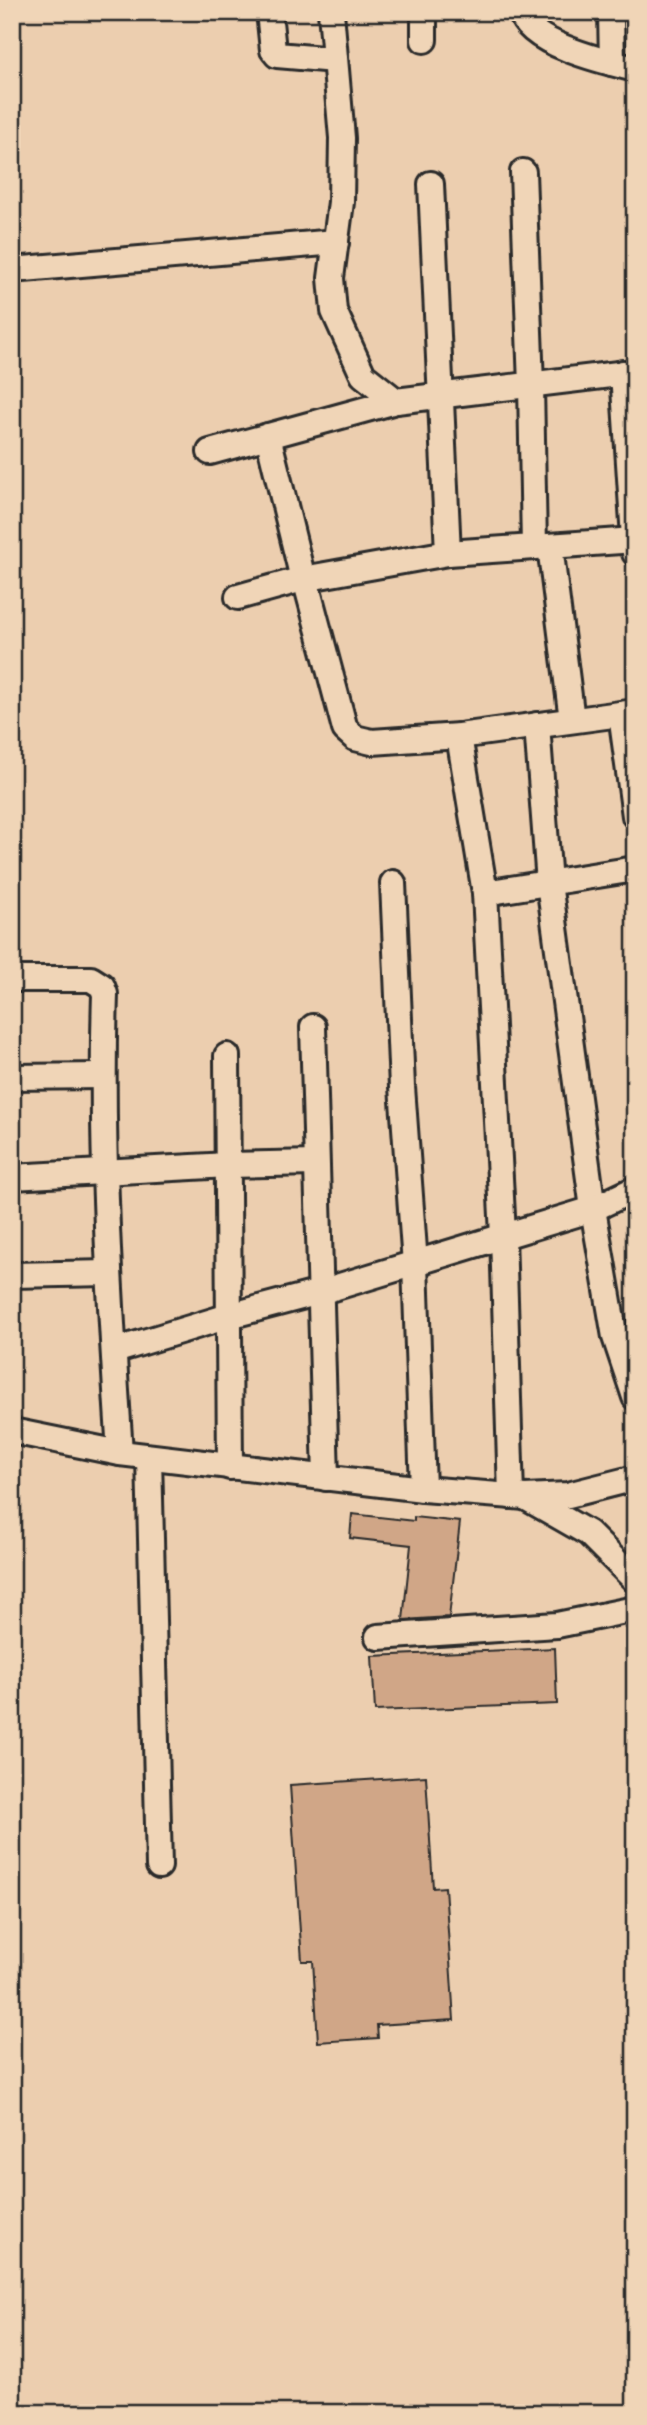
<svg xmlns="http://www.w3.org/2000/svg" width="647" height="2425" viewBox="0 0 647 2425" font-family="Itim,sans-serif">
	<style>
		.building { fill: #d0a687; stroke: #2b2b2b; stroke-width: 2 }
		.lines { fill: none; stroke-linecap: round; stroke-linejoin: round }
		.minor-casing { stroke: #2b2b2b; stroke-width: 30 }
		.minor { stroke: #f0d5b7; stroke-width: 24 }
	</style>
	<rect width="100%" height="100%" fill="#ecceaf"/>
	<filter id="ink" filterUnits="userSpaceOnUse"><feTurbulence type="fractalNoise" baseFrequency=".0143" numOctaves="2"/><feDisplacementMap in="SourceGraphic" scale="14" xChannelSelector="R" yChannelSelector="G"/><feConvolveMatrix kernelMatrix="1 2 1 2 8 2 1 2 1" color-interpolation-filters="sRGB"/></filter>
	<g filter="url(#ink)">
		<g class="building">
			<path d="M 352,1514 L 414,1521 L 414,1517 L 460,1522 L 449,1617 L 403,1620 L 411,1545 L 350,1538 Z"/>
			<path d="M 555,1648 L 557,1704 L 375,1711 L 372,1656 Z"/>
			<path d="M 426,1776 L 433,1888 L 445,1887 L 454,2020 L 377,2025 L 378,2038 L 318,2042 L 313,1961 L 302,1961 L 290,1785 Z"/>
		</g>
		<g class="lines">
			<g class="minor-casing">
				<g id="minor">
					<path d="M 269,12 L 273,50 L 277,55 L 335,60"/>
					<path d="M 331,12 L 342,138 L 341,202 L 331,278 L 334,311 L 363,375 L 396,401"/>
					<path d="M 424,12 L 424,40"/>
					<path d="M 521,12 C 528,44 606,62 635,69"/>
					<path d="M 611,12 L 612,63"/>
					<path d="M 523,172 L 531,385 L 534,547"/>
					<path d="M 431,184 L 448,553"/>
					<path d="M 12,270 L 336,242"/>
					<path d="M 623,373 L 635,553"/>
					<path d="M 268,436 L 303,579"/>
					<path d="M 210,452 L 396,401 L 635,372"/>
					<path d="M 550,546 L 572,720"/>
					<path d="M 305,579 L 345,729 L 355,738 L 372,742 L 459,736 L 635,712"/>
					<path d="M 238,597 L 303,579 L 448,553 L 635,540"/>
					<path d="M 621,714 L 635,816"/>
					<path d="M 537,725 L 549,883 L 593,1209 L 615,1337 L 635,1397"/>
					<path d="M 459,736 L 485,893 L 503,1235 L 511,1496"/>
					<path d="M 393,883 L 402,1087 L 415,1264 L 423,1489"/>
					<path d="M 485,893 L 635,869"/>
					<path d="M 12,979 L 91,979 L 102,986 L 105,994 C 100,1148 110,1300 120,1453"/>
					<path d="M 313,1027 L 326,1478"/>
					<path d="M 227,1056 L 230,1467"/>
					<path d="M 12,1077 L 102,1076"/>
					<path d="M 12,1177 L 228,1165 L 316,1163"/>
					<path d="M 12,1275 L 108,1273"/>
					<path d="M 114,1351 L 229,1316 L 320,1292 L 593,1209 L 635,1189"/>
					<path d="M 12,1431 L 120,1453 L 423,1489 L 525,1497 L 568,1495 L 635,1478"/>
					<path d="M 149,1457 L 159,1866"/>
					<path d="M 525,1497 L 588,1533 L 635,1580"/>
					<path d="M 378,1637 L 557,1625 L 635,1609"/>
				</g>
			</g>
			<use href="#minor" class="minor"/>
		</g>
	</g>
	<rect width="647" height="2425" fill="none" stroke="#f0d5b7" stroke-width="42"/>
	<rect x="21" y="21" width="605" height="2383" fill="none" stroke="#2b2b2b" stroke-width="2.5" filter="url(#ink)"/>
</svg>
